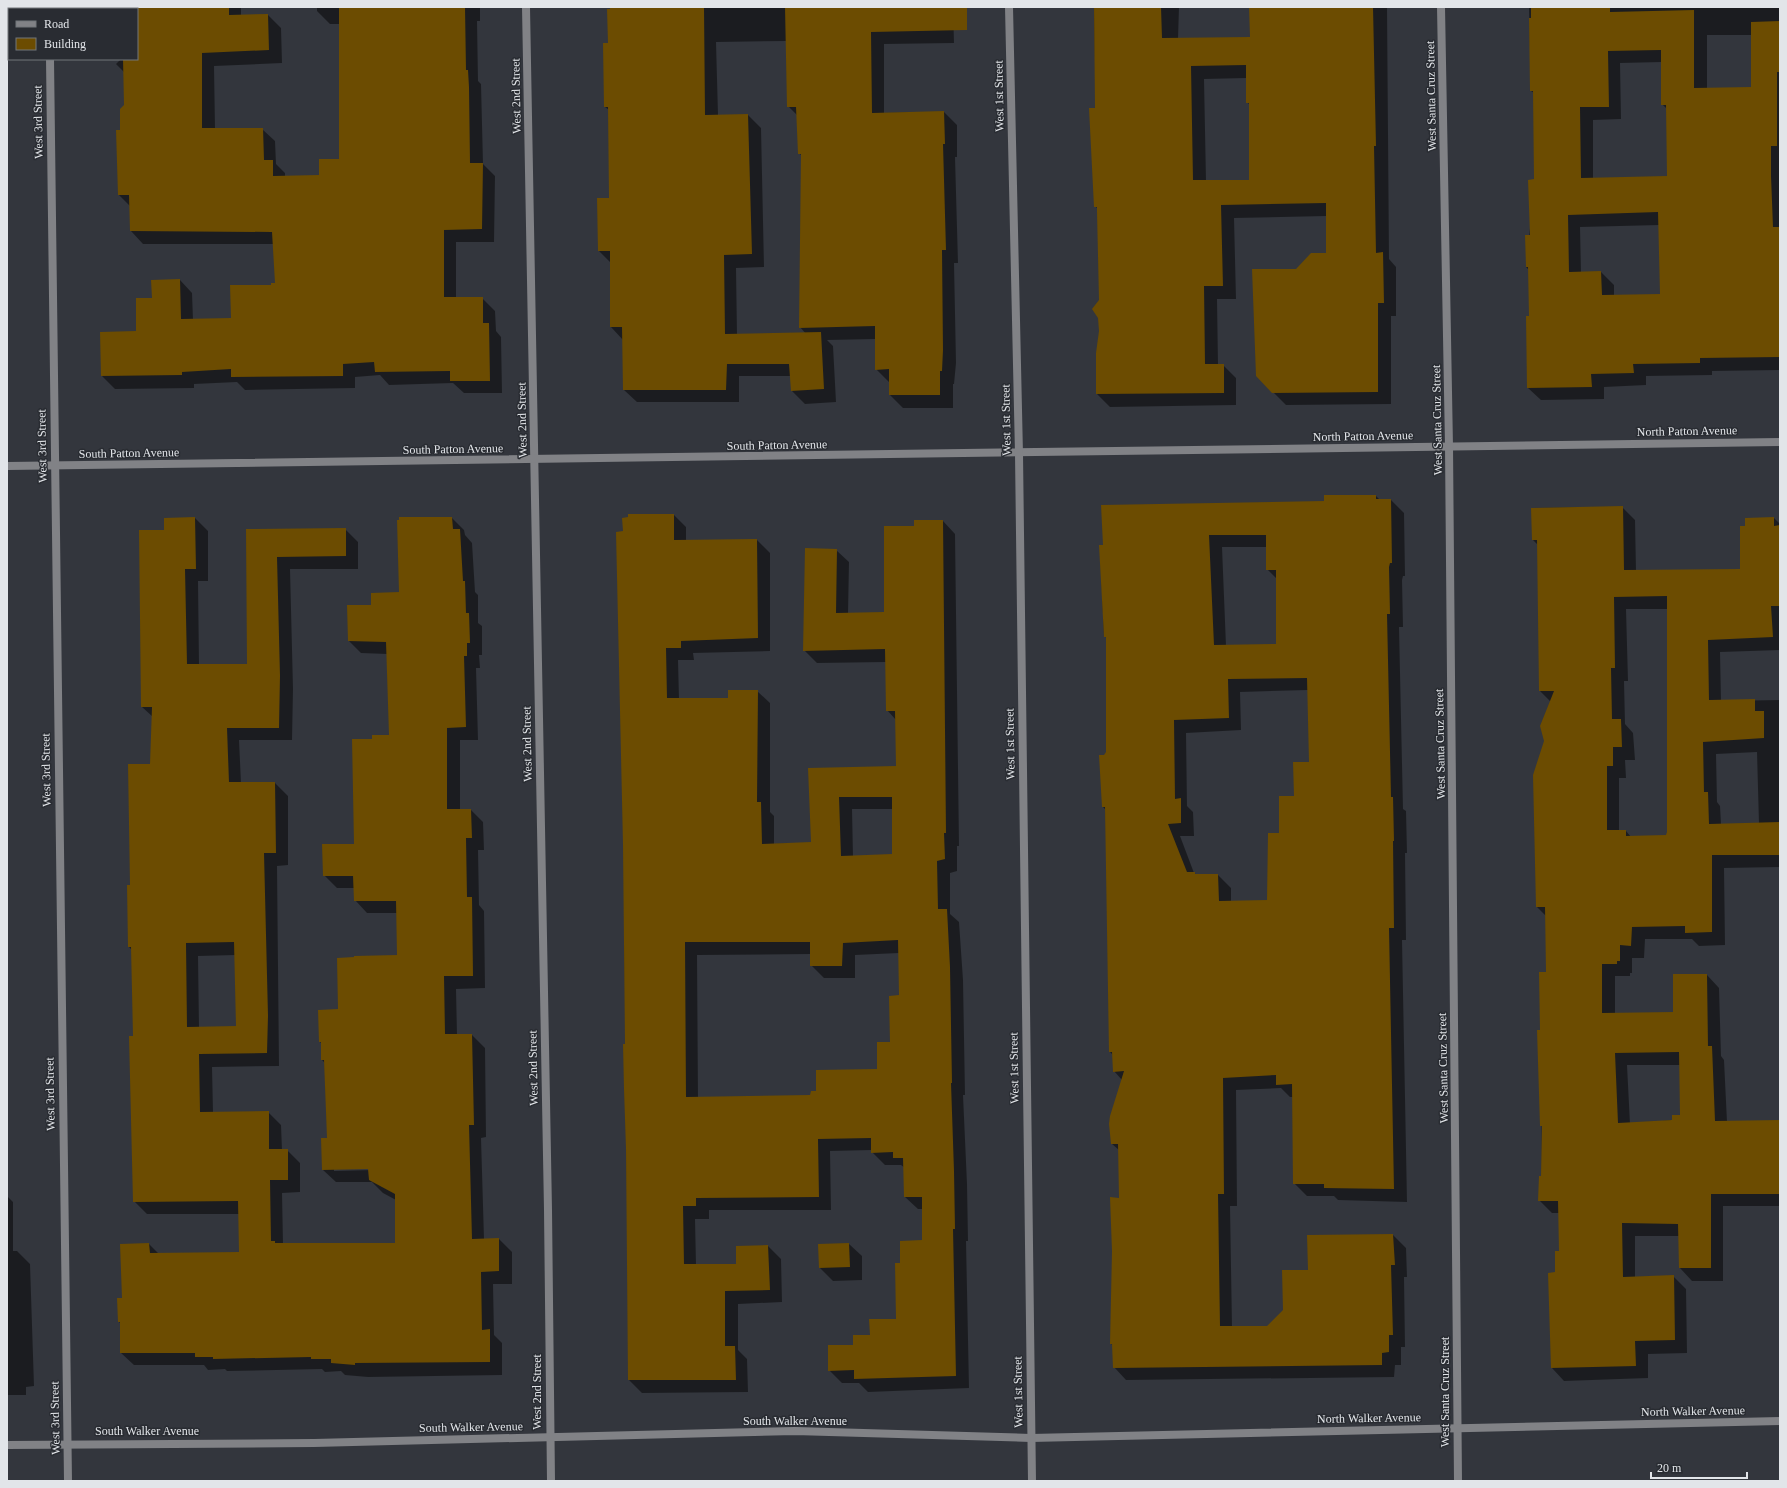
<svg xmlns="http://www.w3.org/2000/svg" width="1787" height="1488" viewBox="0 0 1787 1488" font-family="'Times New Roman',serif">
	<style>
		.shadow { fill: #0007; fill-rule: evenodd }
		.building { fill: #6c4c01; fill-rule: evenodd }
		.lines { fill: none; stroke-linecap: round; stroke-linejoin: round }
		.minor { stroke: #818286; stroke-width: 8 }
		.tertiary { stroke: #818286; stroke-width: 8 }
		.labels { text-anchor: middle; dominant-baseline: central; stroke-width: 3; stroke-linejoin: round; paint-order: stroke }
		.street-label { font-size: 12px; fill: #e2e5e9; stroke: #292c32 }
	</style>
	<rect width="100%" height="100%" fill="#33363d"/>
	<g class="shadow">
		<path d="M 120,7 L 241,7 L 241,16 L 268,15 L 281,28 L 282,63 L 214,66 L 215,129 L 262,129 L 275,141 L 276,164 L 285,173 L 285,177 L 320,176 L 340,160 L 340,24 L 330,24 L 317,11 L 317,7 L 480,7 L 480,21 L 477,21 L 478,81 L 481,84 L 483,164 L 495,176 L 494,242 L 456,242 L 456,298 L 482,298 L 495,311 L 496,331 L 501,337 L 502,393 L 464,393 L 453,383 L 389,385 L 380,375 L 355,377 L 355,388 L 245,390 L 237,382 L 194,384 L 194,388 L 115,389 L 102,376 L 101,333 L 137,332 L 153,299 L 180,280 L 192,293 L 193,320 L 232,319 L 276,284 L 274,244 L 143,244 L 131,231 L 130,206 L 119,195 L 121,131 L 125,106 L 125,73 L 116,64 L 121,59 L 137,59 L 137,9 L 120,9 Z"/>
		<path d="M 611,7 L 953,7 L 954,43 L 884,44 L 884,113 L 944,112 L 957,125 L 957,157 L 955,157 L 958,263 L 954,263 L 956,363 L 954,384 L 953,384 L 953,408 L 903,408 L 890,395 L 889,382 L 876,369 L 876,339 L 827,340 L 833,346 L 836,402 L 805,404 L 792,391 L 791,376 L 739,376 L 739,402 L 637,402 L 624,390 L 623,340 L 611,327 L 611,263 L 599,251 L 610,199 L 609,110 L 605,107 ZM 787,41 L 788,106 L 798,116 L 799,153 L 802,156 L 800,327 L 806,334 L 737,335 L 736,268 L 764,267 L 761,128 L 748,115 L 718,115 L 716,42 Z"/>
		<path d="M 1094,7 L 1179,7 L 1178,39 L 1251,38 L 1250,7 L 1387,7 L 1389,259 L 1396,267 L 1396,316 L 1391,316 L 1391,404 L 1286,405 L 1257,376 L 1297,270 L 1327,254 L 1327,216 L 1234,218 L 1236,299 L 1217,299 L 1218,365 L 1223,365 L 1236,378 L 1236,405 L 1110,407 L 1097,394 L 1100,331 L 1098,209 L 1095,206 L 1096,109 ZM 1247,78 L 1247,102 L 1250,105 L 1250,181 L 1206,181 L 1204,79 Z"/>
		<path d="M 1529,7 L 1780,7 L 1780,370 L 1712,371 L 1712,375 L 1646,376 L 1646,385 L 1604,387 L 1604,399 L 1541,400 L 1528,388 L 1530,317 L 1529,270 L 1526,267 L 1535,180 L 1534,93 L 1531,91 ZM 1707,35 L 1752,35 L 1752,88 L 1707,89 ZM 1662,62 L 1662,104 L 1667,109 L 1668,177 L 1593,179 L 1593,120 L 1621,119 L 1620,63 ZM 1660,225 L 1661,295 L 1614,296 L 1614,285 L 1601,272 L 1581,273 L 1580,227 Z"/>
		<path d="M 1376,496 L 1380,500 L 1391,500 L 1404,513 L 1405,576 L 1403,576 L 1402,580 L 1403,627 L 1399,627 L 1403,809 L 1406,811 L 1407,853 L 1405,853 L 1406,940 L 1402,940 L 1407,1202 L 1338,1200 L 1334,1196 L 1307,1196 L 1294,1183 L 1293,1097 L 1290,1097 L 1281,1088 L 1236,1090 L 1237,1206 L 1230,1206 L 1232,1327 L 1268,1327 L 1284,1311 L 1309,1271 L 1393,1235 L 1406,1248 L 1407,1277 L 1404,1277 L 1405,1347 L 1401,1347 L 1401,1365 L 1395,1365 L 1394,1377 L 1126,1380 L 1114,1367 L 1113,1345 L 1111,1344 L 1120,1199 L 1119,1150 L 1112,1144 L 1122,1080 L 1114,1071 L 1113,1055 L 1110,1052 L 1106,810 L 1103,807 L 1105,756 L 1107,752 L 1107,638 L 1104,636 L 1100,546 L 1325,502 ZM 1222,547 L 1267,547 L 1267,569 L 1277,579 L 1277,645 L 1226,646 ZM 1308,690 L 1310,763 L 1280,834 L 1268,901 L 1231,902 L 1231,888 L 1218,875 L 1197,875 L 1194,873 L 1180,836 L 1194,836 L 1193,812 L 1187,806 L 1186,733 L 1241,730 L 1240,692 Z"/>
		<path d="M 1622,507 L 1635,520 L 1636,571 L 1741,570 L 1746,527 L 1774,518 L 1780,524 L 1780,650 L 1720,652 L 1721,701 L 1780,700 L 1780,867 L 1724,868 L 1725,945 L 1699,946 L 1692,939 L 1645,939 L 1644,958 L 1632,958 L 1632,973 L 1630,973 L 1630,976 L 1615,976 L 1615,1014 L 1675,1013 L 1707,975 L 1719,988 L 1721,1056 L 1724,1060 L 1727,1122 L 1780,1121 L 1780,1206 L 1723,1206 L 1723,1281 L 1692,1281 L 1680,1268 L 1679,1236 L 1635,1236 L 1635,1277 L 1673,1276 L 1686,1289 L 1687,1353 L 1648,1354 L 1648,1378 L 1564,1381 L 1552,1368 L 1556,1273 L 1560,1252 L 1560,1213 L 1552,1213 L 1539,1200 L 1542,1176 L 1541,1031 L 1547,973 L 1546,916 L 1537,907 L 1545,741 L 1551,702 L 1540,691 L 1538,545 L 1533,540 L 1532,508 ZM 1626,609 L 1668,609 L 1667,836 L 1631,837 L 1626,831 L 1619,831 L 1619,778 L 1626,778 L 1625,760 L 1635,760 L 1633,733 L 1625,724 L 1624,681 L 1628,681 ZM 1757,752 L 1759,824 L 1721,824 L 1720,806 L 1717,802 L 1716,754 ZM 1627,1065 L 1680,1065 L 1681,1116 L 1673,1120 L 1630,1124 Z"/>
		<path d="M 674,515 L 686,527 L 686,541 L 757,540 L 770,553 L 770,651 L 693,653 L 694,660 L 678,660 L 679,699 L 729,699 L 757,691 L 770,703 L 770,812 L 774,816 L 774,844 L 812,843 L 809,769 L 897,767 L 896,720 L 887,710 L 886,662 L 817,663 L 804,650 L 836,550 L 849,562 L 848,614 L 885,613 L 915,527 L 943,521 L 955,534 L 959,846 L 957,846 L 957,871 L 950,873 L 950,914 L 959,922 L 963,980 L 965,1095 L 963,1095 L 967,1184 L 968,1241 L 966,1241 L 969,1388 L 868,1392 L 859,1383 L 842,1383 L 829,1370 L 854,1346 L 897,1320 L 901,1264 L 923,1241 L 923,1209 L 918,1209 L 905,1197 L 905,1168 L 901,1165 L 885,1165 L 872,1152 L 872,1150 L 830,1151 L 831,1210 L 709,1210 L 709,1219 L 695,1219 L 696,1265 L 737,1265 L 768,1246 L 781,1259 L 782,1302 L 738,1304 L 738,1350 L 747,1359 L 748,1392 L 642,1393 L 629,1380 L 624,884 L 624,532 ZM 852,809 L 893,809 L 893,855 L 853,857 ZM 899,953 L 900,996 L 891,1043 L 878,1070 L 817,1092 L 811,1096 L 698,1098 L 697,955 L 811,954 L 811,965 L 824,978 L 855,978 L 855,955 Z"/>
		<path d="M 195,518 L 208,531 L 208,581 L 198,581 L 199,665 L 248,665 L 247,530 L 345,529 L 358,542 L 358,569 L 290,569 L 293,689 L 292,740 L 239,740 L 241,783 L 275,783 L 288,796 L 288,865 L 277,866 L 279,1066 L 212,1067 L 213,1112 L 268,1112 L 281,1125 L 282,1150 L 287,1150 L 300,1163 L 300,1192 L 282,1193 L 283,1244 L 396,1244 L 396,1200 L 383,1193 L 372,1182 L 336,1182 L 323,1170 L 328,1139 L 325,1063 L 322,1060 L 322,1044 L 320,1042 L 340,1010 L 398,956 L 398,913 L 367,913 L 355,900 L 354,888 L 337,888 L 324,875 L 355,845 L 373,740 L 390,736 L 387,654 L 361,653 L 349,641 L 372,606 L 400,593 L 452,518 L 464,530 L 465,535 L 472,543 L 475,592 L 478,595 L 478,623 L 482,626 L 482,655 L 479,655 L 480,668 L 476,668 L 478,740 L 460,740 L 460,810 L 471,810 L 483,822 L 484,850 L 478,850 L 479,905 L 484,911 L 485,988 L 456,989 L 457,1035 L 472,1035 L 485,1048 L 486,1137 L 481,1138 L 484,1239 L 499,1239 L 512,1252 L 512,1284 L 493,1284 L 494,1335 L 502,1343 L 502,1375 L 368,1377 L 345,1375 L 341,1371 L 325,1372 L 322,1369 L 227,1371 L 225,1369 L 208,1370 L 204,1365 L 134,1365 L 121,1353 L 121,1324 L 119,1322 L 123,1299 L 149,1244 L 159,1254 L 240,1253 L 239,1214 L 147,1214 L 134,1201 L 134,1037 L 132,950 L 129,947 L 128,886 L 131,886 L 151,765 L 153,717 L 142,707 L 165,531 ZM 236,955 L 237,1027 L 199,1027 L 198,956 ZM 373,1168 L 373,1170 L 334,1171 L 334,1169 Z"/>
		<path d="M 7,1196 L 13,1202 L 13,1251 L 17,1251 L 30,1264 L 34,1386 L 26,1387 L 26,1395 L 7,1395 Z"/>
		<path d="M 849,1244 L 862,1256 L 862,1280 L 833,1281 L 820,1268 L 819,1245 Z"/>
	</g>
	<g class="building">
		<path d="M 137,7 L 229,7 L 229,15 L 268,14 L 269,50 L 202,53 L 202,128 L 263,128 L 264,160 L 273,160 L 273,176 L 319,175 L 319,159 L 339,159 L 339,7 L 465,7 L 466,70 L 468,70 L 469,87 L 470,163 L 483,163 L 482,229 L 444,230 L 444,297 L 483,297 L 483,323 L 489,323 L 490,381 L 450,381 L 450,371 L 375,372 L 374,362 L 343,364 L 343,376 L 231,377 L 231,369 L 182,372 L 182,375 L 101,376 L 100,332 L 136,331 L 136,298 L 152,298 L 151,280 L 180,279 L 181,319 L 231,318 L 230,285 L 271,285 L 271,283 L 275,283 L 272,232 L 130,231 L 129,195 L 118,195 L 116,130 L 120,130 L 120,109 L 124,105 L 123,59 L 137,59 Z"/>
		<path d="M 610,7 L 704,7 L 705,115 L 748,114 L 752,254 L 724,255 L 725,334 L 821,332 L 824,389 L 791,391 L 789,364 L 727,364 L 726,390 L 623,390 L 622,327 L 610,327 L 610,251 L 598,251 L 597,198 L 609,198 L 608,107 L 604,107 L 603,43 L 608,43 L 607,9 L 610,9 Z"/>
		<path d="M 785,7 L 967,7 L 967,30 L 871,32 L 872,113 L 944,111 L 945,144 L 943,144 L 946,250 L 942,250 L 943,350 L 942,371 L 940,371 L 940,395 L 889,395 L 889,369 L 875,370 L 875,326 L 799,328 L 801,154 L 798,154 L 796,107 L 787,107 Z"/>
		<path d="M 1094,7 L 1161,7 L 1162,38 L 1250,37 L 1249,7 L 1373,7 L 1376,146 L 1374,146 L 1376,253 L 1383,252 L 1384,303 L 1378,303 L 1378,392 L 1272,393 L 1256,376 L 1252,269 L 1296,269 L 1311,253 L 1326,253 L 1326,203 L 1221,205 L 1223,286 L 1204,286 L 1205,364 L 1224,364 L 1224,393 L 1096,394 L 1096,353 L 1099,331 L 1098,318 L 1092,309 L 1099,300 L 1097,212 L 1097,207 L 1094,207 L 1089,108 L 1095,108 ZM 1246,65 L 1246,103 L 1249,103 L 1249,180 L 1193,180 L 1191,66 Z"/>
		<path d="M 1531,7 L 1610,7 L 1610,12 L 1694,10 L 1694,88 L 1751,87 L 1751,22 L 1780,21 L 1780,72 L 1777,72 L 1777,146 L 1771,146 L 1771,176 L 1773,227 L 1779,227 L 1780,357 L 1700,358 L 1700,363 L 1633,364 L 1634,373 L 1591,374 L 1592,387 L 1527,388 L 1526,316 L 1529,316 L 1528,267 L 1526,267 L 1525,235 L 1530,235 L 1528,180 L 1534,179 L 1533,91 L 1530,91 L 1529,18 L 1531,18 ZM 1661,50 L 1661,105 L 1666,105 L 1667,176 L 1581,178 L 1580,107 L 1609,107 L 1608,51 ZM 1658,212 L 1660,294 L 1602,295 L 1601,271 L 1569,272 L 1568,215 Z"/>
		<path d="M 1324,495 L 1376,495 L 1376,499 L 1391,499 L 1392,563 L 1390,563 L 1389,567 L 1390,614 L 1387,614 L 1391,797 L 1393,797 L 1394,841 L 1393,841 L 1394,928 L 1389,928 L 1394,1189 L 1324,1188 L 1324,1184 L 1293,1184 L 1292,1084 L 1276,1085 L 1276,1075 L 1223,1078 L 1224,1194 L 1218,1194 L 1220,1326 L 1267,1326 L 1283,1310 L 1282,1270 L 1308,1270 L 1307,1235 L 1393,1234 L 1395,1265 L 1391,1265 L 1393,1335 L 1389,1335 L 1389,1352 L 1382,1353 L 1382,1365 L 1113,1368 L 1112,1344 L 1110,1344 L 1112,1251 L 1110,1197 L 1119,1198 L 1118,1144 L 1111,1144 L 1109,1124 L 1110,1116 L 1124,1071 L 1113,1072 L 1112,1052 L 1109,1052 L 1105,807 L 1102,807 L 1099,755 L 1104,755 L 1106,752 L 1106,637 L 1104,637 L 1099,545 L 1103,545 L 1101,505 L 1324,501 ZM 1209,535 L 1266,535 L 1266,570 L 1276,570 L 1276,644 L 1214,645 ZM 1307,678 L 1309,762 L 1293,762 L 1294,796 L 1279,796 L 1279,833 L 1268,833 L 1267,900 L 1219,901 L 1218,874 L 1195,874 L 1195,872 L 1187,872 L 1168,824 L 1181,823 L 1181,798 L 1175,799 L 1174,720 L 1229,718 L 1228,679 Z"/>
		<path d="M 1623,506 L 1624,570 L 1740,569 L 1740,526 L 1745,526 L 1745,518 L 1774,517 L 1774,526 L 1780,525 L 1780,606 L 1771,606 L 1773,637 L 1708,640 L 1709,700 L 1755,699 L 1755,711 L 1764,711 L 1764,738 L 1703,742 L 1704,792 L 1708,792 L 1709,824 L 1780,822 L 1780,855 L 1712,855 L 1712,932 L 1685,933 L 1685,926 L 1632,927 L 1631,946 L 1620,945 L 1620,961 L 1617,961 L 1617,964 L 1602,964 L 1602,1013 L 1673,1012 L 1673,974 L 1707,974 L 1708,1046 L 1712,1046 L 1715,1121 L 1780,1120 L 1780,1191 L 1779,1194 L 1711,1194 L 1711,1268 L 1679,1268 L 1678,1224 L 1622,1223 L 1623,1277 L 1674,1275 L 1675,1340 L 1635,1341 L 1636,1366 L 1551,1368 L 1548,1273 L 1555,1272 L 1555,1251 L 1559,1251 L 1558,1201 L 1538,1201 L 1539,1176 L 1541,1176 L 1542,1126 L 1540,1126 L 1537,1030 L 1540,1030 L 1539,972 L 1546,972 L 1545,907 L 1536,907 L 1533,775 L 1544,741 L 1540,726 L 1554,691 L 1539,691 L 1537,540 L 1532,540 L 1531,508 ZM 1667,596 L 1667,832 L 1666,835 L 1626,836 L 1626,830 L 1607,830 L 1607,766 L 1613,766 L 1613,747 L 1622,747 L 1621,719 L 1612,719 L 1611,668 L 1615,668 L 1614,597 ZM 1679,1052 L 1680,1115 L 1672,1115 L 1672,1120 L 1618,1123 L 1615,1053 Z"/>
		<path d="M 628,514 L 674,514 L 674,540 L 757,539 L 758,638 L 681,641 L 681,648 L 666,648 L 667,698 L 728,698 L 728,690 L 758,690 L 757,802 L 761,802 L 762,844 L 811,842 L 808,768 L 896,766 L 895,711 L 886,711 L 885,649 L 803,651 L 805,548 L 837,549 L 836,613 L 884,612 L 884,526 L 914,526 L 914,520 L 943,520 L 946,833 L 944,833 L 945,859 L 937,861 L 938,909 L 947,909 L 950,967 L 952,1083 L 951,1083 L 954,1171 L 955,1229 L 953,1229 L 956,1376 L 854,1379 L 854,1370 L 828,1371 L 828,1345 L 853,1345 L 853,1335 L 870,1335 L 869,1319 L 896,1319 L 895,1263 L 900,1263 L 900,1241 L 922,1240 L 922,1197 L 904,1197 L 903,1158 L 893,1158 L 893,1152 L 871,1153 L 871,1138 L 818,1139 L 819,1197 L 696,1198 L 696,1206 L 683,1206 L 684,1264 L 736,1264 L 736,1246 L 768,1245 L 770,1290 L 725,1291 L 725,1346 L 735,1346 L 736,1380 L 628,1380 L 626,1149 L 624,1089 L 623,1044 L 625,1044 L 623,845 L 616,532 L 623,531 L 622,518 L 628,517 ZM 839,797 L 892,797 L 892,854 L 841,856 ZM 898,940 L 899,995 L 889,996 L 890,1042 L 877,1042 L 877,1069 L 816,1070 L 816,1091 L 811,1091 L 810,1095 L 686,1097 L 685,942 L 810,942 L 810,966 L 842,966 L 843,943 Z"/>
		<path d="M 195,517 L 196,569 L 185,569 L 187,664 L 247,664 L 246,529 L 346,528 L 346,556 L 277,557 L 280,676 L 279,728 L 227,728 L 229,782 L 275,782 L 276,853 L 264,853 L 268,1016 L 267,1053 L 199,1054 L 200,1112 L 269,1111 L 269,1149 L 288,1149 L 288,1180 L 270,1180 L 271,1241 L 275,1241 L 275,1243 L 395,1243 L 395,1194 L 369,1180 L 368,1169 L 322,1170 L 321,1138 L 327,1138 L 324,1060 L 321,1060 L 321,1042 L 319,1042 L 318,1010 L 338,1009 L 337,958 L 354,957 L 354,956 L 397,955 L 396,901 L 354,901 L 353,876 L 323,876 L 322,844 L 354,844 L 352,739 L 372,739 L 372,735 L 389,735 L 386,642 L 348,641 L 347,605 L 371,605 L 371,593 L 399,592 L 397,520 L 399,520 L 399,517 L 452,517 L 453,529 L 460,529 L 463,581 L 465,581 L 466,613 L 469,613 L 470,643 L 467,643 L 467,656 L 464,656 L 466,727 L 447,728 L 447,809 L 471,809 L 472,838 L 466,838 L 467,897 L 472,897 L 473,976 L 444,976 L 445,1034 L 472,1034 L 474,1125 L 469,1125 L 472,1239 L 499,1238 L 499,1271 L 481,1272 L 482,1330 L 490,1329 L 490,1362 L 355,1363 L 355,1365 L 331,1363 L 331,1359 L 311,1359 L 311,1357 L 213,1359 L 213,1357 L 195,1357 L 195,1353 L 120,1353 L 120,1322 L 118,1322 L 117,1298 L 122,1298 L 120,1244 L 149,1243 L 150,1253 L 239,1252 L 238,1201 L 133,1202 L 129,1036 L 133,1036 L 131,947 L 128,947 L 127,885 L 130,885 L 128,764 L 150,764 L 152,707 L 141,707 L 139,530 L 164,530 L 164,518 ZM 234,942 L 236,1026 L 187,1027 L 186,943 Z"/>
		<path d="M 849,1243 L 850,1267 L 819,1268 L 818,1244 Z"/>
	</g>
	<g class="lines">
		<g class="minor">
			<path d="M 49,7 L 49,9"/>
			<path d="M 526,7 L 548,1210 L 551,1481"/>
			<path d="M 1441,7 L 1449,446 L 1458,1481"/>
			<path d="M 50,59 L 68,1481"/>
			<path d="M 7,466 L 1780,442"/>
			<path d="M 7,1445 L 314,1443 L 795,1431 L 1031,1438 L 1780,1421"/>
		</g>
		<path class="tertiary" d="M 1009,7 L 1019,454 L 1032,1481"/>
	</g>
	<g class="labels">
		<g class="street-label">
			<text transform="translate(516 96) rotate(-91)">West 2nd Street</text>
			<text transform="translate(999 96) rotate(-91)">West 1st Street</text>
			<text transform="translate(1431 96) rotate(-91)">West Santa Cruz Street</text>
			<text transform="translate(38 122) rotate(-91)">West 3rd Street</text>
			<text transform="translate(522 420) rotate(-91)">West 2nd Street</text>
			<text transform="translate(1006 420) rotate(-91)">West 1st Street</text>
			<text transform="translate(1437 420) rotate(-91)">West Santa Cruz Street</text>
			<text transform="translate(1687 431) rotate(-1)">North Patton Avenue</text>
			<text transform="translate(1363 436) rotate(-1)">North Patton Avenue</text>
			<text transform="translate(777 445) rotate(-1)">South Patton Avenue</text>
			<text transform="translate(42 446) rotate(-91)">West 3rd Street</text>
			<text transform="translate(453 449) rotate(-1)">South Patton Avenue</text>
			<text transform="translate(129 453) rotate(-1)">South Patton Avenue</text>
			<text transform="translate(527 744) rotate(-91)">West 2nd Street</text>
			<text transform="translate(1010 744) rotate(-91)">West 1st Street</text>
			<text transform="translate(1440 744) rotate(-91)">West Santa Cruz Street</text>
			<text transform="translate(46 770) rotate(-91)">West 3rd Street</text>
			<text transform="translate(533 1068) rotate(-91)">West 2nd Street</text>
			<text transform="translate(1014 1068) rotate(-91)">West 1st Street</text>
			<text transform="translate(1443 1068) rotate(-91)">West Santa Cruz Street</text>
			<text transform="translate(50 1094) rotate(-91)">West 3rd Street</text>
			<text transform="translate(537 1392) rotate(-90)">West 2nd Street</text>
			<text transform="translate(1018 1392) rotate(-91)">West 1st Street</text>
			<text transform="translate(1445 1392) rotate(-90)">West Santa Cruz Street</text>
			<text transform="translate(1693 1411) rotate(-1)">North Walker Avenue</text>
			<text transform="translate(55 1418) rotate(-91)">West 3rd Street</text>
			<text transform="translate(1369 1418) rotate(-1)">North Walker Avenue</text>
			<text x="795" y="1421">South Walker Avenue</text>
			<text transform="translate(471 1427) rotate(-1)">South Walker Avenue</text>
			<text x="147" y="1431">South Walker Avenue</text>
		</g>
	</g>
	<rect width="1787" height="1488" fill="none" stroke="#e2e5e9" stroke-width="16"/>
	<rect x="8" y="8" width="130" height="52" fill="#292c32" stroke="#73767b"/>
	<rect x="16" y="21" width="20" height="6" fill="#818286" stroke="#73767b"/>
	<text x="44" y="28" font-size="12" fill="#e2e5e9">Road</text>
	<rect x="16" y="38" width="20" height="12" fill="#6c4c01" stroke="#73767b"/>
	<text x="44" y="48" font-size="12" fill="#e2e5e9">Building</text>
	<path d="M1651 1472v6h96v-6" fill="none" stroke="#e2e5e9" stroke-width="2"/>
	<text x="1657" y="1472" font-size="12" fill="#e2e5e9" stroke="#292c32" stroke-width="3" paint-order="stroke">20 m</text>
</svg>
